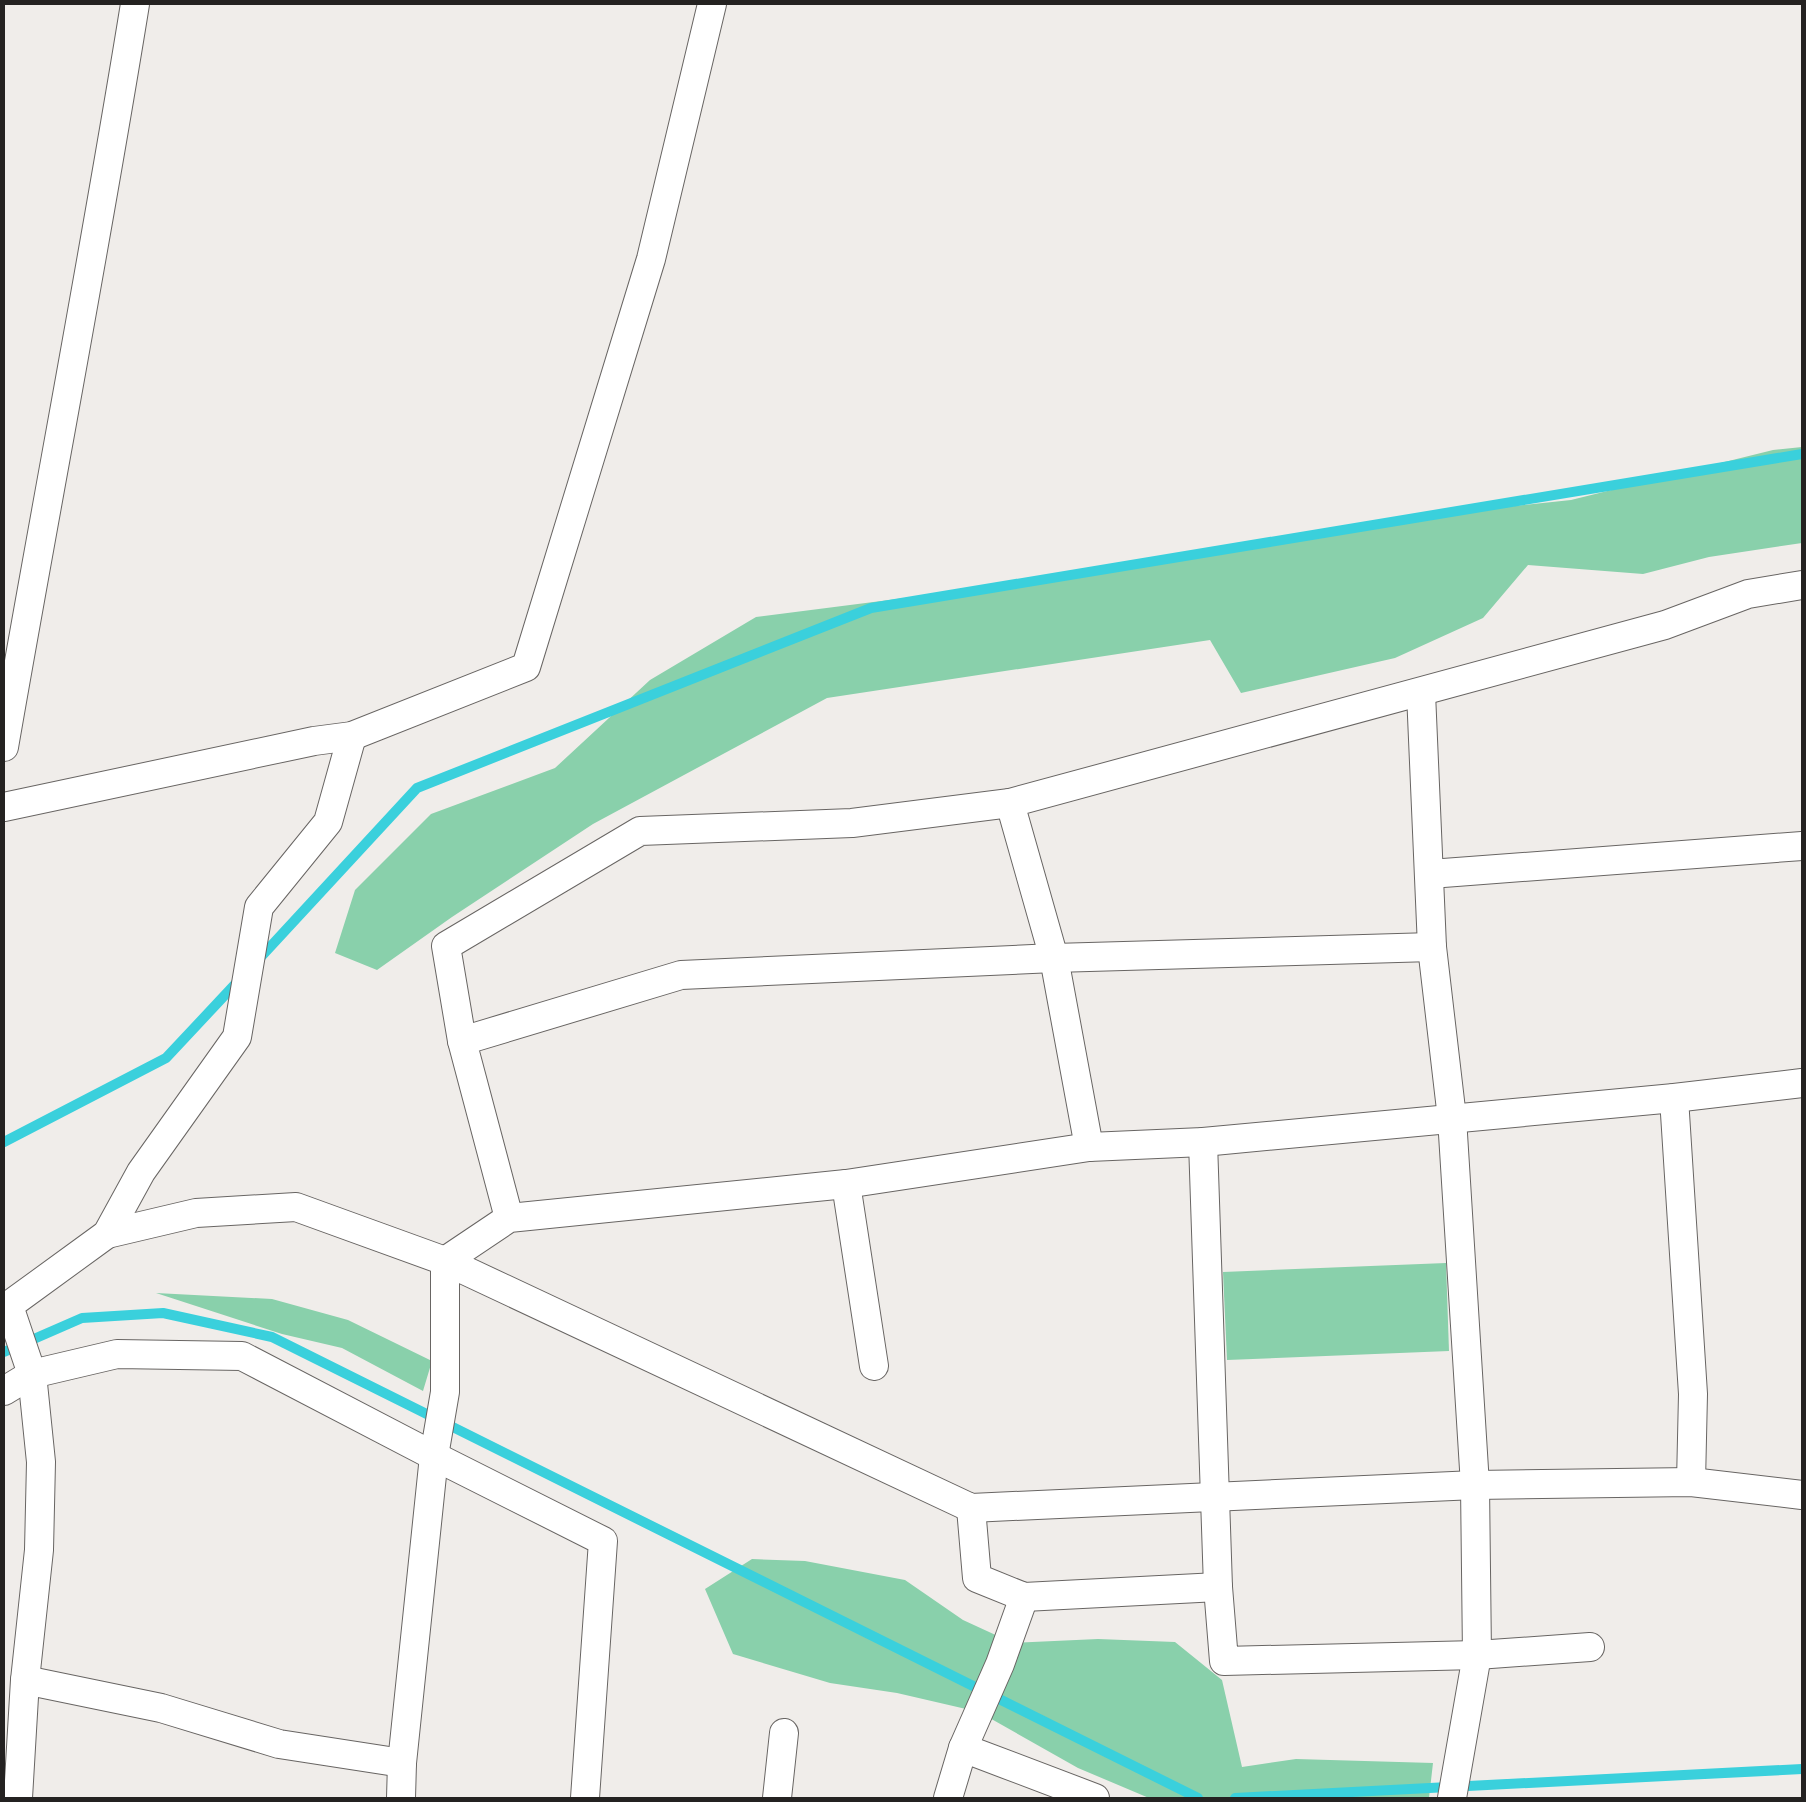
<svg xmlns="http://www.w3.org/2000/svg" width="1806" height="1802" viewBox="0 0 1806 1802" font-family="Inter,sans-serif">
	<style>
		.green { fill: #89d0ab }
		.lines { fill: none; stroke-linecap: round; stroke-linejoin: round }
		.stream { stroke: #3ad0dc; stroke-width: 10 }
		.minor-casing { stroke: #686563; stroke-width: 30 }
		.minor { stroke: #fff; stroke-width: 28 }
	</style>
	<rect width="100%" height="100%" fill="#f0edea"/>
	<g class="green">
		<path d="M 1802,447 L 1802,543 L 1709,557 L 1643,574 L 1528,565 L 1483,618 L 1395,658 L 1241,693 L 1210,640 L 827,698 L 593,824 L 452,917 L 377,970 L 335,953 L 355,890 L 431,814 L 555,768 L 650,680 L 756,617 L 1092,574 L 1422,516 L 1571,500 L 1773,450 Z"/>
		<path d="M 1446,1263 L 1449,1351 L 1227,1360 L 1223,1272 Z"/>
		<path d="M 156,1293 L 272,1299 L 348,1320 L 432,1361 L 423,1391 L 342,1348 L 282,1334 Z"/>
		<path d="M 752,1559 L 805,1561 L 905,1580 L 963,1620 L 1013,1643 L 1098,1639 L 1175,1642 L 1222,1680 L 1242,1767 L 1296,1759 L 1433,1763 L 1429,1798 L 1149,1798 L 1078,1768 L 979,1712 L 897,1693 L 830,1683 L 733,1654 L 705,1589 Z"/>
	</g>
	<g class="lines">
		<g class="stream">
			<path d="M 257,961 L 417,788 L 871,608 L 1802,454"/>
			<path d="M 4,1142 L 166,1058 L 240,979"/>
			<path d="M 4,1352 L 82,1318 L 163,1313 L 272,1337 L 1198,1798"/>
			<path d="M 1235,1798 L 1802,1769"/>
		</g>
		<g class="minor-casing">
			<g id="minor">
				<path d="M 1421,693 L 1432,947 L 1452,1118 L 1475,1485 L 1477,1655 L 1452,1798"/>
				<path d="M 4,747 C 47,499 95,252 135,4"/>
				<path d="M 4,807 L 314,741 L 352,736 L 526,667 L 651,259 L 712,4"/>
				<path d="M 1430,874 L 1802,846"/>
				<path d="M 462,1041 L 446,946 L 640,831 L 852,823 L 1010,803"/>
				<path d="M 1674,1098 L 1693,1394 L 1691,1482"/>
				<path d="M 1203,1142 L 1218,1587 L 1224,1661 L 1477,1655 L 1590,1647"/>
				<path d="M 1089,1147 L 1054,958 L 1010,803 L 1665,625 L 1748,594 L 1802,585"/>
				<path d="M 846,1184 L 874,1366"/>
				<path d="M 509,1218 L 462,1041 L 681,975 L 1054,958 L 1432,947"/>
				<path d="M 107,1234 L 196,1213 L 296,1207 L 445,1261 L 971,1508 L 1475,1485 L 1691,1482 L 1802,1495"/>
				<path d="M 9,1306 L 32,1374 L 41,1462 L 39,1550 L 25,1680 L 18,1798"/>
				<path d="M 4,1309 L 107,1234 L 141,1172 L 237,1037 L 259,907 L 328,822 L 352,736"/>
				<path d="M 4,1391 L 32,1374 L 117,1354 L 242,1356 L 434,1456 L 603,1541 L 585,1798"/>
				<path d="M 971,1508 L 977,1578 L 1024,1597 L 1218,1587"/>
				<path d="M 25,1680 L 161,1708 L 279,1744 L 402,1763"/>
				<path d="M 963,1748 L 1095,1798"/>
				<path d="M 401,1798 L 402,1763 L 434,1456 L 445,1392 L 445,1261 L 509,1218 L 846,1184 L 1089,1147 L 1203,1142 L 1674,1098 L 1802,1083"/>
				<path d="M 777,1798 L 784,1733"/>
				<path d="M 948,1798 L 963,1748 L 1000,1664 L 1024,1597"/>
			</g>
		</g>
		<use href="#minor" class="minor"/>
	</g>
	<rect width="1806" height="1802" fill="none" stroke="#242221" stroke-width="10"/>
</svg>
